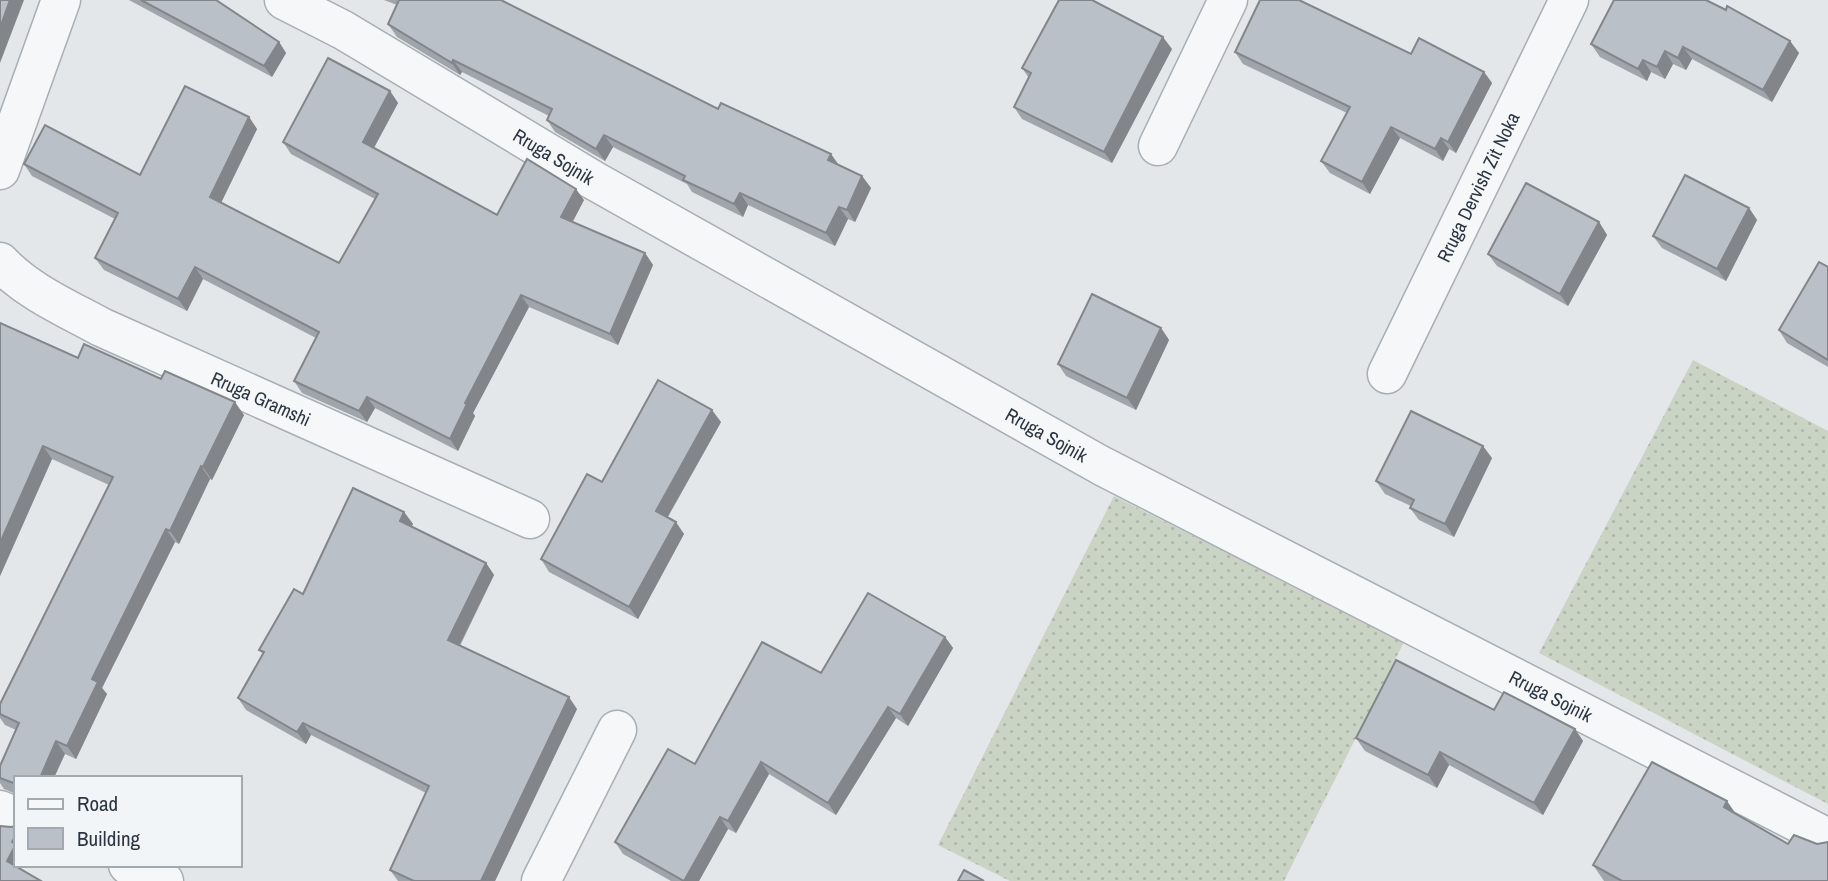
<svg xmlns="http://www.w3.org/2000/svg" width="1828" height="881" viewBox="0 0 1828 881" font-family="'Archivo Narrow',sans-serif">
	<style>
		.grass { fill: url(#grass-dots) }
		.lines { fill: none; stroke-linecap: round; stroke-linejoin: round }
		.minor-casing { stroke: #a8aeb4; stroke-width: 41 }
		.minor { stroke: #f5f7f9; stroke-width: 38 }
		.wall { fill: #a0a5ab }
		.shaded-wall { fill: #82868b }
		.building { fill: #bac0c7; stroke: #82868b; stroke-width: 2 }
		.labels { text-anchor: middle; dominant-baseline: central; stroke-width: 5; stroke-linejoin: round; paint-order: stroke }
		.street-label { font-size: 19px; fill: #2b3642; stroke: #f2f5f8 }
	</style>
	<defs>
		<pattern id="grass-dots" width="8" height="8" patternUnits="userSpaceOnUse" patternTransform="scale(1.75)"><rect width="8" height="8" fill="#cad4c4"/><path d="M2 2h.1M6 6h.1" fill="none" stroke="#aeb7aa" stroke-width="1.8" stroke-linecap="round"/></pattern>
	</defs>
	<rect width="100%" height="100%" fill="#e3e7ea"/>
	<g class="grass">
		<path d="M 1693,360 L 1828,431 L 1828,804 L 1539,653 Z"/>
		<path d="M 1114,496 L 1404,642 L 1284,881 L 1010,881 L 938,845 Z"/>
	</g>
	<g class="lines">
		<g class="minor-casing">
			<g id="minor">
				<path id="s1" d="M 284,0 L 343,30 L 593,180 L 1102,466 L 1828,838"/>
				<path d="M 1158,146 L 1228,0"/>
				<path d="M 0,170 L 61,0"/>
				<path id="s2" d="M 0,262 C 27,291 66,308 101,327 L 530,519"/>
				<path id="s3" d="M 1387,374 L 1569,0"/>
				<path d="M 0,810 L 16,817"/>
				<path d="M 128,865 L 164,881"/>
				<path d="M 541,881 L 617,730"/>
			</g>
		</g>
		<use href="#minor" class="minor"/>
	</g>
	<g class="wall">
		<path d="M 129,0 L 216,0 L 279,42 L 286,53 L 272,77 Z"/>
		<path d="M 384,0 L 501,0 L 718,109 L 831,154 L 839,165 L 862,176 L 871,188 L 855,222 L 848,219 L 835,246 L 748,205 L 743,217 L 692,192 L 687,184 L 613,147 L 605,161 L 555,132 L 547,120 L 549,116 L 462,72 L 460,75 L 397,37 L 388,24 L 397,5 Z"/>
		<path d="M 1790,41 L 1799,53 L 1772,102 L 1692,59 L 1686,70 L 1673,64 L 1665,79 L 1651,72 L 1647,81 L 1600,57 L 1591,44 Z"/>
		<path d="M 1172,49 L 1112,163 L 1022,119 L 1014,107 L 1029,78 L 1022,68 Z"/>
		<path d="M 1235,52 L 1411,54 L 1484,72 L 1492,83 L 1456,153 L 1449,149 L 1443,161 L 1400,138 L 1370,194 L 1330,173 L 1321,161 L 1347,113 L 1243,64 Z"/>
		<path d="M 390,91 L 398,103 L 374,148 L 497,215 L 584,200 L 572,222 L 645,253 L 653,265 L 618,345 L 529,307 L 473,413 L 475,416 L 458,451 L 375,408 L 367,422 L 302,393 L 294,381 L 316,338 L 203,279 L 187,311 L 104,270 L 95,258 L 115,219 L 32,176 L 24,164 L 140,175 L 249,117 L 257,129 L 221,203 L 339,263 L 375,199 L 291,154 L 283,142 Z"/>
		<path d="M 1749,208 L 1757,220 L 1726,281 L 1662,248 L 1653,236 Z"/>
		<path d="M 1599,222 L 1607,235 L 1568,306 L 1497,266 L 1488,254 Z"/>
		<path d="M 1828,267 L 1828,367 L 1787,343 L 1779,330 Z"/>
		<path d="M 0,323 L 78,358 L 244,415 L 212,480 L 210,479 L 179,544 L 175,542 L 102,688 L 107,694 L 76,759 L 65,754 L 16,778 L 16,794 L 4,789 L 0,783 L 0,766 L 16,730 L 5,725 L 0,718 L 0,704 L 109,485 L 52,459 L 0,576 Z"/>
		<path d="M 1161,328 L 1169,340 L 1136,410 L 1066,376 L 1058,364 Z"/>
		<path d="M 721,422 L 668,517 L 684,534 L 638,619 L 549,572 L 541,559 L 602,482 Z"/>
		<path d="M 1492,458 L 1454,537 L 1419,520 L 1410,508 L 1411,506 L 1385,494 L 1376,481 Z"/>
		<path d="M 404,512 L 413,524 L 411,527 L 486,563 L 494,575 L 460,646 L 577,709 L 495,881 L 398,881 L 390,870 L 426,793 L 311,735 L 306,744 L 246,710 L 238,698 L 263,654 L 259,650 L 303,594 Z"/>
		<path d="M 945,637 L 953,648 L 908,726 L 896,718 L 836,815 L 769,774 L 736,833 L 728,829 L 699,881 L 671,881 L 623,854 L 615,842 L 821,673 Z"/>
		<path d="M 1494,710 L 1575,729 L 1583,741 L 1543,815 L 1449,765 L 1437,788 L 1365,751 L 1356,738 Z"/>
		<path d="M 1737,814 L 1788,844 L 1817,844 L 1828,881 L 1604,881 L 1593,865 Z"/>
	</g>
	<g class="shaded-wall">
		<path d="M 10,0 L 24,0 L 0,63 L 0,28 Z"/>
		<path d="M 1163,37 L 1172,49 L 1112,163 L 1104,152 Z"/>
		<path d="M 1790,41 L 1799,53 L 1772,102 L 1763,90 Z"/>
		<path d="M 279,42 L 286,53 L 272,77 L 264,66 Z"/>
		<path d="M 1683,47 L 1692,59 L 1686,70 L 1678,58 Z"/>
		<path d="M 1665,51 L 1673,64 L 1665,79 L 1657,67 Z"/>
		<path d="M 453,60 L 462,72 L 460,75 L 452,63 Z"/>
		<path d="M 1643,60 L 1651,72 L 1647,81 L 1638,69 Z"/>
		<path d="M 1484,72 L 1492,83 L 1456,153 L 1448,142 Z"/>
		<path d="M 390,91 L 398,103 L 371,153 L 363,142 Z"/>
		<path d="M 249,117 L 257,129 L 218,209 L 210,197 Z"/>
		<path d="M 1391,127 L 1400,138 L 1370,194 L 1362,182 Z"/>
		<path d="M 604,135 L 613,147 L 605,161 L 596,149 Z"/>
		<path d="M 1441,138 L 1449,149 L 1443,161 L 1435,149 Z"/>
		<path d="M 831,154 L 839,166 L 828,160 Z"/>
		<path d="M 862,176 L 871,188 L 855,222 L 847,210 Z"/>
		<path d="M 576,189 L 584,200 L 569,229 L 561,217 Z"/>
		<path d="M 740,193 L 748,205 L 743,217 L 734,204 Z"/>
		<path d="M 839,207 L 848,219 L 835,246 L 826,233 Z"/>
		<path d="M 1749,208 L 1757,220 L 1726,281 L 1717,269 Z"/>
		<path d="M 1599,222 L 1607,235 L 1568,306 L 1560,294 Z"/>
		<path d="M 645,253 L 653,265 L 618,345 L 610,334 Z"/>
		<path d="M 195,267 L 203,279 L 187,311 L 178,299 Z"/>
		<path d="M 521,295 L 529,307 L 473,413 L 475,416 L 458,451 L 450,439 L 465,403 Z"/>
		<path d="M 1161,328 L 1169,340 L 1136,410 L 1127,398 Z"/>
		<path d="M 367,397 L 375,408 L 367,422 L 359,411 Z"/>
		<path d="M 235,402 L 244,415 L 212,480 L 203,467 Z"/>
		<path d="M 712,410 L 721,422 L 664,523 L 656,511 Z"/>
		<path d="M 43,446 L 52,459 L 0,576 L 0,543 Z"/>
		<path d="M 1483,446 L 1492,458 L 1454,537 L 1445,524 Z"/>
		<path d="M 201,466 L 210,479 L 179,544 L 170,531 Z"/>
		<path d="M 404,512 L 413,524 L 408,533 L 400,521 Z"/>
		<path d="M 676,522 L 684,534 L 638,619 L 629,607 Z"/>
		<path d="M 166,529 L 175,542 L 102,688 L 107,694 L 76,759 L 67,746 L 92,679 Z"/>
		<path d="M 486,563 L 494,575 L 456,652 L 448,640 Z"/>
		<path d="M 945,637 L 953,648 L 908,726 L 900,714 Z"/>
		<path d="M 569,697 L 577,709 L 495,881 L 481,881 Z"/>
		<path d="M 888,707 L 896,718 L 836,815 L 828,803 Z"/>
		<path d="M 303,723 L 311,735 L 306,744 L 297,732 Z"/>
		<path d="M 1575,729 L 1583,741 L 1543,815 L 1534,803 Z"/>
		<path d="M 56,741 L 65,754 L 54,778 L 40,778 Z"/>
		<path d="M 1440,752 L 1449,765 L 1437,788 L 1428,775 Z"/>
		<path d="M 761,762 L 769,774 L 736,833 L 728,821 Z"/>
		<path d="M 1727,801 L 1738,817 L 1724,807 Z"/>
		<path d="M 720,817 L 728,829 L 699,881 L 684,881 Z"/>
		<path d="M 16,835 L 16,865 L 18,865 L 15,873 L 7,861 Z"/>
	</g>
	<g class="building">
		<path d="M 0,0 L 10,0 L 0,28 Z"/>
		<path d="M 141,0 L 216,0 L 279,42 L 264,66 Z"/>
		<path d="M 399,0 L 501,0 L 718,109 L 721,103 L 831,154 L 828,160 L 862,176 L 847,210 L 839,207 L 826,233 L 740,193 L 734,204 L 683,180 L 685,176 L 604,135 L 596,149 L 547,120 L 552,109 L 453,60 L 452,63 L 388,24 Z"/>
		<path d="M 1059,0 L 1092,0 L 1163,37 L 1104,152 L 1014,107 L 1031,73 L 1022,68 Z"/>
		<path d="M 1260,0 L 1299,0 L 1411,54 L 1419,38 L 1484,72 L 1448,142 L 1441,138 L 1435,149 L 1391,127 L 1362,182 L 1321,161 L 1350,107 L 1235,52 Z"/>
		<path d="M 1614,0 L 1706,0 L 1726,10 L 1727,6 L 1790,41 L 1763,90 L 1683,47 L 1678,58 L 1665,51 L 1657,67 L 1643,60 L 1638,69 L 1591,44 Z"/>
		<path d="M 328,58 L 390,91 L 363,142 L 497,215 L 527,159 L 576,189 L 561,217 L 645,253 L 610,334 L 521,295 L 465,403 L 467,404 L 450,439 L 367,397 L 359,411 L 294,381 L 319,332 L 195,267 L 178,299 L 95,258 L 118,213 L 24,164 L 45,125 L 140,175 L 185,86 L 249,117 L 210,197 L 339,263 L 378,194 L 283,142 Z"/>
		<path d="M 1685,175 L 1749,208 L 1717,269 L 1653,236 Z"/>
		<path d="M 1526,183 L 1599,222 L 1560,294 L 1488,254 Z"/>
		<path d="M 1819,262 L 1828,267 L 1828,360 L 1779,330 Z"/>
		<path d="M 1092,294 L 1161,328 L 1127,398 L 1058,364 Z"/>
		<path d="M 0,323 L 78,358 L 84,344 L 161,379 L 165,371 L 235,402 L 203,467 L 201,466 L 170,531 L 166,529 L 92,679 L 98,682 L 67,746 L 56,741 L 40,778 L 16,778 L 16,784 L 0,778 L 0,766 L 19,723 L 0,714 L 0,704 L 113,477 L 43,446 L 0,543 Z"/>
		<path d="M 658,380 L 712,410 L 656,511 L 676,522 L 629,607 L 541,559 L 587,474 L 602,482 Z"/>
		<path d="M 1411,411 L 1483,446 L 1445,524 L 1410,508 L 1414,500 L 1376,481 Z"/>
		<path d="M 353,488 L 404,512 L 400,521 L 486,563 L 448,640 L 569,697 L 481,881 L 414,881 L 390,870 L 429,786 L 303,723 L 297,732 L 238,698 L 264,652 L 259,650 L 294,589 L 303,594 Z"/>
		<path d="M 868,593 L 945,637 L 900,714 L 888,707 L 828,803 L 761,762 L 728,821 L 720,817 L 684,881 L 615,842 L 668,749 L 695,764 L 762,642 L 821,673 Z"/>
		<path d="M 1396,660 L 1494,710 L 1504,692 L 1575,729 L 1534,803 L 1440,752 L 1428,775 L 1356,738 Z"/>
		<path d="M 1652,762 L 1727,801 L 1724,807 L 1788,844 L 1794,835 L 1817,844 L 1828,842 L 1828,881 L 1622,881 L 1593,865 Z"/>
		<path d="M 0,826 L 11,827 L 16,826 L 16,835 L 12,842 L 16,844 L 7,861 L 41,881 L 0,881 Z"/>
		<path d="M 964,870 L 984,881 L 958,881 Z"/>
	</g>
	<g class="labels">
		<g class="street-label">
			<text stroke="none"><textPath href="#s1" startOffset="312">Rruga Sojnik</textPath></text>
			<text stroke="none"><textPath href="#s3" startOffset="208">Rruga Dervish Zit Noka</textPath></text>
			<text stroke="none"><textPath href="#s2" startOffset="296">Rruga Gramshi</textPath></text>
			<text stroke="none"><textPath href="#s1" startOffset="878">Rruga Sojnik</textPath></text>
			<text stroke="none"><textPath href="#s1" startOffset="1446">Rruga Sojnik</textPath></text>
		</g>
	</g>
	<rect x="14" y="776" width="228" height="91" fill="#f2f5f8" stroke="#a2a9af" stroke-width="2"/>
	<rect x="28" y="799" width="35" height="10" fill="#f5f7f9" stroke="#a2a9af" stroke-width="2"/>
	<text x="77" y="811" font-size="21" fill="#2b3642">Road</text>
	<rect x="28" y="828" width="35" height="21" fill="#bac0c7" stroke="#a2a9af" stroke-width="2"/>
	<text x="77" y="846" font-size="21" fill="#2b3642">Building</text>
</svg>
